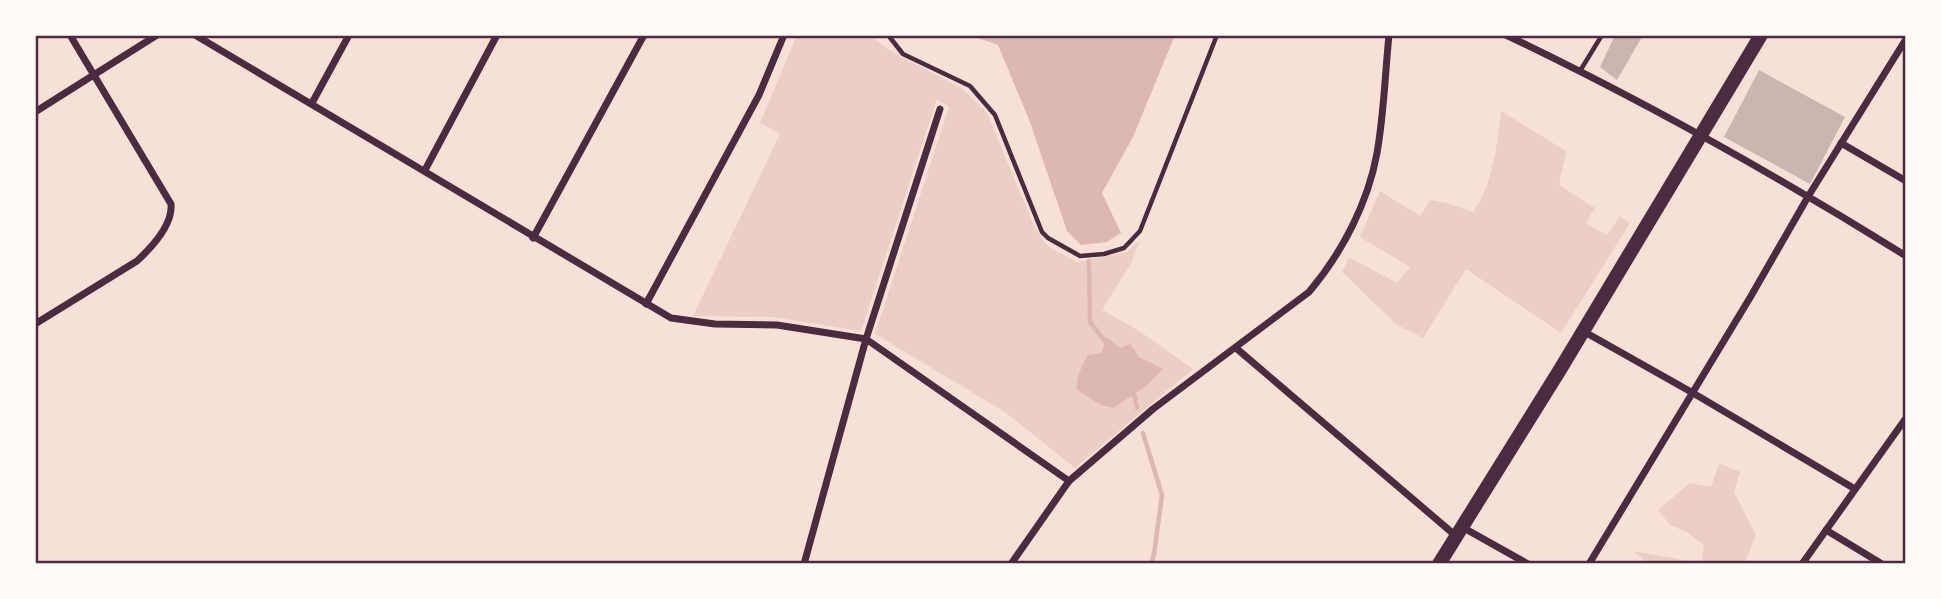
<svg xmlns="http://www.w3.org/2000/svg" width="1941" height="599" viewBox="0 0 1941 599" font-family="'Times New Roman',serif">
	<style>
		.green { fill: #ebcfc5 }
		.water { fill: #dcb8b0 }
		.lines { fill: none; stroke-linecap: round; stroke-linejoin: round }
		.stream { stroke: #dcb8b0; stroke-width: 4.5 }
		.building { fill: #ccb4b1 }
		.service { stroke: #4a2c40; stroke-width: 4.5 }
		.minor { stroke: #4a2c40; stroke-width: 7 }
		.primary { stroke: #4a2c40; stroke-width: 14 }
		.neatline { fill: none; stroke: #4a2c40; stroke-width: 2.5 }
	</style>
	<rect width="100%" height="100%" fill="#f7e1d7"/>
	<g class="green">
		<path d="M 797,35 L 868,35 L 894,53 L 963,89 L 987,113 L 1034,226 L 1048,246 L 1077,262 L 1127,252 L 1139,241 L 1131,264 L 1102,310 L 1138,330 L 1193,369 L 1075,468 L 1005,412 L 875,334 L 949,107 L 937,99 L 861,331 L 772,317 L 693,316 L 780,134 L 760,123 Z"/>
		<path d="M 1501,111 L 1566,151 L 1559,185 L 1595,208 L 1586,223 L 1607,235 L 1620,216 L 1630,223 L 1561,333 L 1466,269 L 1423,338 L 1397,325 L 1342,272 L 1349,257 L 1397,283 L 1410,267 L 1360,237 L 1380,191 L 1420,216 L 1430,200 L 1447,203 L 1473,212 C 1492,188 1498,141 1501,111 Z"/>
		<path d="M 1719,463 L 1740,472 L 1734,492 L 1756,535 L 1744,564 L 1644,564 L 1643,559 L 1633,551 L 1701,563 L 1704,545 L 1688,533 L 1670,525 L 1658,510 L 1690,483 L 1711,487 Z"/>
	</g>
	<g class="water">
		<path d="M 969,35 L 1175,35 L 1133,137 L 1102,193 L 1121,233 L 1107,242 L 1081,245 L 1067,231 L 1030,122 L 998,45 Z"/>
		<path d="M 1106,337 L 1120,348 L 1130,344 L 1139,357 L 1163,369 L 1145,387 L 1113,408 L 1101,405 L 1077,390 C 1075,378 1082,366 1088,355 L 1102,353 Z"/>
	</g>
	<g class="lines">
		<g class="stream">
			<path d="M 1089,261 L 1090,322 L 1108,345"/>
			<path d="M 1133,389 L 1137,408"/>
			<path d="M 1143,433 L 1162,495 L 1154,554 L 1151,564"/>
		</g>
	</g>
	<g class="building">
		<path d="M 1615,35 L 1643,35 L 1617,80 L 1600,67 Z"/>
		<path d="M 1759,70 L 1845,117 L 1810,184 L 1724,137 Z"/>
	</g>
	<g class="lines">
		<g class="service">
			<path d="M 888,35 L 903,54 L 970,86 L 995,115 L 1042,232 L 1048,238 L 1080,256 L 1104,254 L 1124,248 L 1140,231 L 1217,35"/>
			<path d="M 1580,71 L 1602,35"/>
		</g>
		<g class="minor">
			<path d="M 195,35 L 671,318 L 715,324 L 777,325 L 866,339 L 1069,481"/>
			<path d="M 1506,35 C 1644,101 1776,175 1906,256"/>
			<path d="M 312,103 L 349,35"/>
			<path d="M 35,112 L 157,35"/>
			<path d="M 1841,143 L 1906,181"/>
			<path d="M 425,170 L 497,35"/>
			<path d="M 533,238 L 644,35"/>
			<path d="M 646,304 L 759,95 L 784,35"/>
			<path d="M 35,324 L 137,261 C 151,248 173,225 171,204 L 70,35"/>
			<path d="M 1583,331 L 1693,393 L 1855,489"/>
			<path d="M 1236,348 L 1456,536"/>
			<path d="M 1462,527 L 1528,564"/>
			<path d="M 1826,530 L 1882,564"/>
			<path d="M 804,564 L 866,339 L 940,109"/>
			<path d="M 1011,564 L 1069,481 L 1153,409 L 1309,292 C 1342,253 1368,203 1377,153 C 1384,114 1385,74 1389,35"/>
			<path d="M 1589,564 L 1751,296 L 1809,195 L 1906,39"/>
			<path d="M 1802,564 L 1906,418"/>
		</g>
		<path class="primary" d="M 1439,564 L 1561,368 L 1761,35"/>
	</g>
	<rect width="1941" height="599" fill="none" stroke="#fffaf5" stroke-width="74"/>
	<rect x="37" y="37" width="1867" height="525" class="neatline"/>
</svg>
